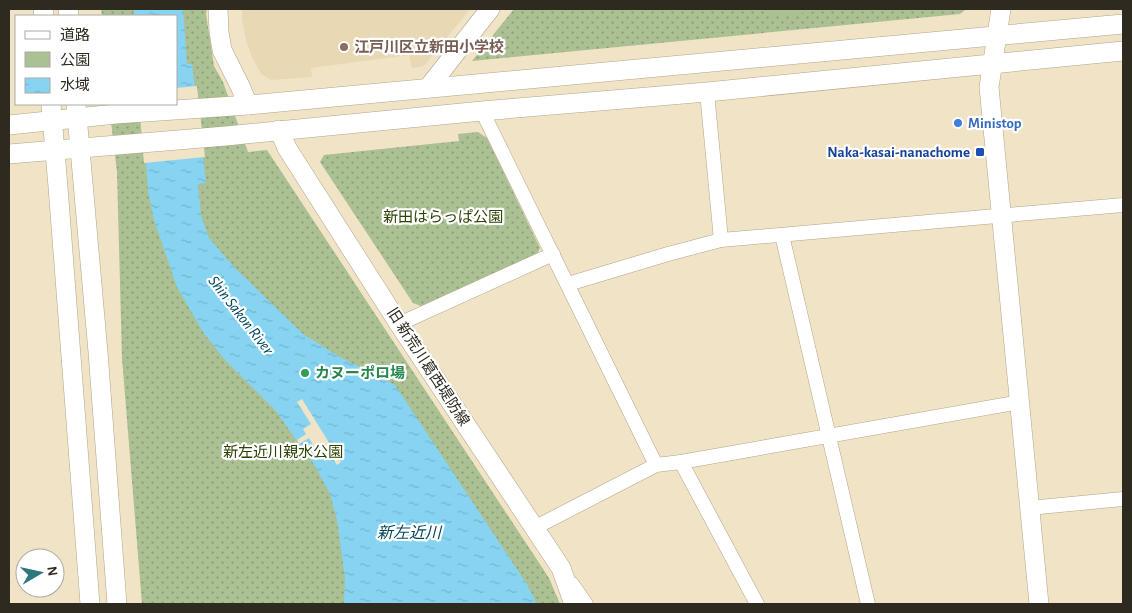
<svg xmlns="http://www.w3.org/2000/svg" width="1132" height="613" viewBox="0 0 1132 613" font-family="'Alegreya Sans','Noto Sans JP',sans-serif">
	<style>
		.built { fill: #e8d8b4 }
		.green { fill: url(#green-dots) }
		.pitch { fill: #abc093 }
		.water { fill: url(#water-ripples) }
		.pier { fill: #f0e3c6 }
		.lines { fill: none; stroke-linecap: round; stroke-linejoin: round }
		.street-casing { stroke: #b1a58a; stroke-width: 15 }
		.secondary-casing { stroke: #b1a58a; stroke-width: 20 }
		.street { stroke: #fff; stroke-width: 14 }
		.secondary { stroke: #fff; stroke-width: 19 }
		.education-dot { fill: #8d6e63; stroke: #fff; stroke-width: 2 }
		.shop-dot { fill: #3f7fe0; stroke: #fff; stroke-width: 2 }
		.transit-dot { fill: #1a4fb4; stroke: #fff; stroke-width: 2 }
		.leisure-dot { fill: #2e9e5b; stroke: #fff; stroke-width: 2 }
		.labels { text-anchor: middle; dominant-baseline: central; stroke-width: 4.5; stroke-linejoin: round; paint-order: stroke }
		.education-label { font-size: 15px; font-weight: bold; fill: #785e54; stroke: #fff; text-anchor: start }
		.shop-label { font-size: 15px; font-weight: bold; fill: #366cbe; stroke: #fff; text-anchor: start }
		.transit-label { font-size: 15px; font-weight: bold; fill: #164399; stroke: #fff; text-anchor: end }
		.park-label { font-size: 15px; fill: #2b4200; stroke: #fff }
		.street-label { font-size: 15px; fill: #2f2a1f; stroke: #fff }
		.leisure-label { font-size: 15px; font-weight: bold; fill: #27864d; stroke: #fff; text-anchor: start }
		.water-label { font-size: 16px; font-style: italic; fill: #00465b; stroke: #fff }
	</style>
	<defs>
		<pattern id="green-dots" width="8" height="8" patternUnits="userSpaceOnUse" patternTransform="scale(1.25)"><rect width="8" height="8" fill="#abc093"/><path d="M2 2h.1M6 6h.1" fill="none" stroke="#8c9c77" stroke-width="1.8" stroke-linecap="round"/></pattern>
		<pattern id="water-ripples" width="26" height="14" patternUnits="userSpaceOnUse" patternTransform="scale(1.25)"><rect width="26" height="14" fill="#86d4f2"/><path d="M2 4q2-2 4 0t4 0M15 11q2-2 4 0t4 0" fill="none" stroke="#74b6cf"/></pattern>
	</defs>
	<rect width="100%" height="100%" fill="#f0e3c6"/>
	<path class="built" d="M 242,9 L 470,9 L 424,66 L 412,68 L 409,55 L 311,68 L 312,77 L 271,80 L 261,74 L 252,57 L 246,40 L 242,19 Z"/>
	<g class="green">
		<path d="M 101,9 L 207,9 L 206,14 L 214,66 L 223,82 L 248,152 L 267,150 L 549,578 L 560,604 L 142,604 L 122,358 L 117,172 L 109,104 L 176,104 L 176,16 L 102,16 Z"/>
		<path d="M 514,9 L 966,9 L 960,14 L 472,61 Z"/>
		<path d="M 478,132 L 487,138 L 540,248 L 537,254 L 421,306 L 413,303 L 320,162 L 324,155 L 459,141 L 458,134 Z"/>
	</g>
	<path class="pitch" d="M 768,9 L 842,9 L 769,16 Z"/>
	<path class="water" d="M 134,9 L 183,9 L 187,64 L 192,64 L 206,183 L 198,184 L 201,216 L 209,238 L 233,266 L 303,334 L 340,357 L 395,385 L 528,586 L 537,604 L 344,604 L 345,578 L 337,520 L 330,494 L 315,466 L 275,410 L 225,360 L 203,332 L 177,287 L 154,220 L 148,191 L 142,104 L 176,104 L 176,16 L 134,16 Z"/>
	<g class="pier">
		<path d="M 197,86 L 205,157 L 144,163 L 139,104 L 176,104 L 176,88 Z"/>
		<path d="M 302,399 L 341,462 L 337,465 L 324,445 L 316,450 L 309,438 L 299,444 L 297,440 L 306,434 L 303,429 L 311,424 L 297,402 Z"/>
	</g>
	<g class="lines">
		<g class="street-casing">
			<g id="street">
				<path d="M 707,92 L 721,240"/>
				<path d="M 482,111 L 656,465"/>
				<path d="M 782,235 L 868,604"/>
				<path d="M 568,284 L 668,254 L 721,240 L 1123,205"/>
				<path d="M 399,324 L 553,254"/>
				<path d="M 681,462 L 757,604"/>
				<path d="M 1029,508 L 1123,499"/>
				<path d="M 534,528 L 656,465 L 681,462 L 1020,402"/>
				<path d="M 572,584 L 586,604"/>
			</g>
		</g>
		<g class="secondary-casing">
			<g id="secondary">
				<path d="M 43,9 L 44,16"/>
				<path d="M 68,9 L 69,16"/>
				<path d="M 218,9 L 219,32 L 222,50 L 240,86 L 248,105"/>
				<path d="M 1001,9 L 989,87 L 1039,604"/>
				<path d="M 428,88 L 490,9"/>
				<path d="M 51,104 L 58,187 L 90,604"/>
				<path d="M 76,104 L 98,352 L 117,604"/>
				<path d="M 9,125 L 116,114 L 248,105 L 1123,24"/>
				<path d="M 279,130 L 287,148 L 399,324 L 561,568 L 574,604"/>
				<path d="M 9,154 L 226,136 L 482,111 L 707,92 L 1123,51"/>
			</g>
		</g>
		<use href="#street" class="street"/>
		<use href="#secondary" class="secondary"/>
	</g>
	<circle class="education-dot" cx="344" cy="47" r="5"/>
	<circle class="shop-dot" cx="958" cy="123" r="5"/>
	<rect class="transit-dot" x="975" y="147" width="10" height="10" rx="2.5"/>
	<circle class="leisure-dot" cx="305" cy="373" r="5"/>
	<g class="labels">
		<g class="education-label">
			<text x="354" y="47">江戸川区立新田小学校</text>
		</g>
		<g class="shop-label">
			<text x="968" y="123">Ministop</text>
		</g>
		<g class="transit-label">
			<text x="970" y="152">Naka-kasai-nanachome</text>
		</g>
		<g class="park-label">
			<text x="443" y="217">新田はらっぱ公園</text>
			<text x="283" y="452">新左近川親水公園</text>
		</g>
		<g class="street-label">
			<text transform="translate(428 367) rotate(57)">旧 新荒川葛西堤防線</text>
		</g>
		<g class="leisure-label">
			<text x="315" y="373">カヌーポロ場</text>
		</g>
		<g class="water-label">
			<text transform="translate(241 315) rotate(52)">Shin Sakon River</text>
			<text x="409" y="533">新左近川</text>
		</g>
	</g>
	<rect width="1132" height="613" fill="none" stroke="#2f2a1f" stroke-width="20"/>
	<rect x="15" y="15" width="162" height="90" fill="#ffffff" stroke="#acaaa5"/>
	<rect x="25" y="31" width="25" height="8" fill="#ffffff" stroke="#acaaa5"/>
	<text x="60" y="40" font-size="15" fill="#2f2a1f">道路</text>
	<rect x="25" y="52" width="25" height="15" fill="#abc093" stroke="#acaaa5"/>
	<text x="60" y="65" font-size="15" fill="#2f2a1f">公園</text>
	<rect x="25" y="78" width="25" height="15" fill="url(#water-ripples)" stroke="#acaaa5"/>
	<text x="60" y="90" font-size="15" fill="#2f2a1f">水域</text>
	<g transform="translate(40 573) rotate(81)"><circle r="24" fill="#ffffff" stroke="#acaaa5"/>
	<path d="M0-4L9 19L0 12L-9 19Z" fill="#2e777c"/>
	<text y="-8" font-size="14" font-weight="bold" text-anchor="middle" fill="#2f2a1f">N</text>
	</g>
</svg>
